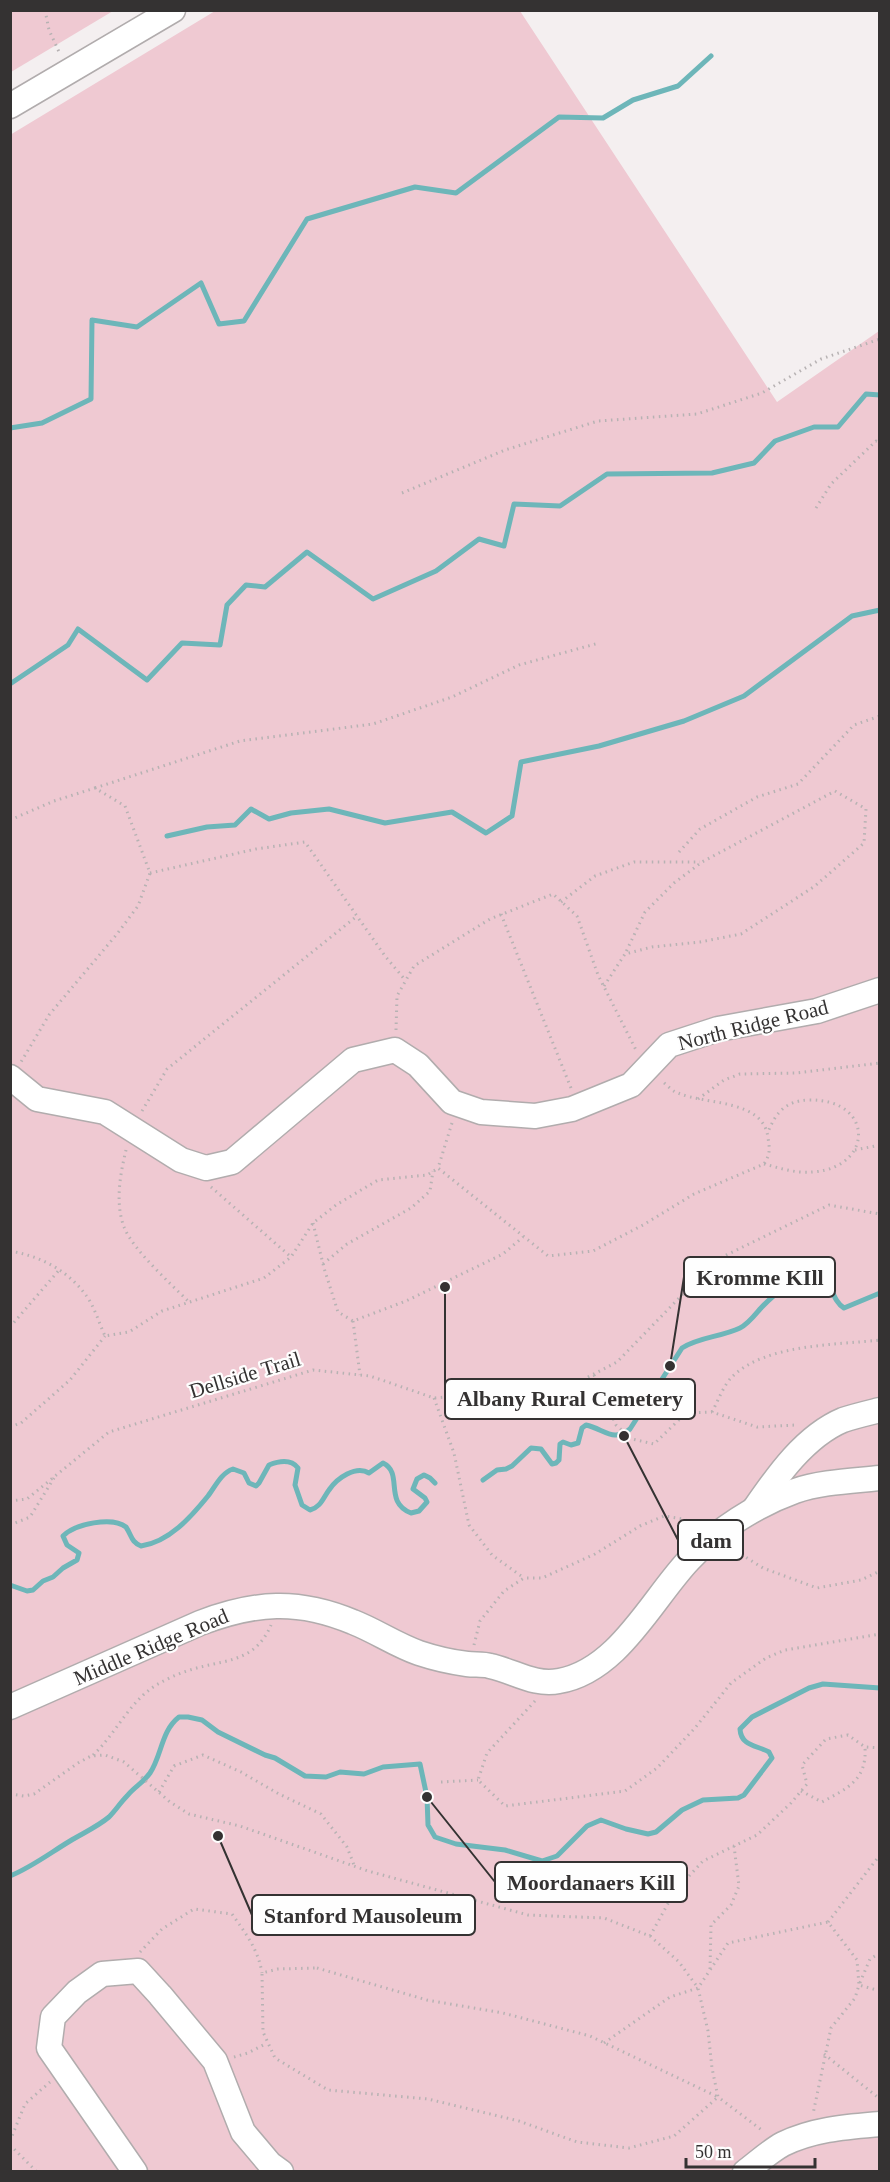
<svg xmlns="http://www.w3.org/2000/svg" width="890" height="2182" viewBox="0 0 890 2182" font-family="'Times New Roman',serif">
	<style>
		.green { fill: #efc9d2 }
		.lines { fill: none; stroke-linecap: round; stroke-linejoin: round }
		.stream { stroke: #6db6b9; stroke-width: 5 }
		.minor-casing { stroke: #b1acad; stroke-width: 27 }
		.path { stroke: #b7b2b3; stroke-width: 3; stroke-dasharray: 1.5 4.5; stroke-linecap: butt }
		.minor { stroke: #fff; stroke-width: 24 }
		.labels { text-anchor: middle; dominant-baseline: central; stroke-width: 4.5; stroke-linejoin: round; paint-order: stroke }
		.street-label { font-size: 21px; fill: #343232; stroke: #fefefe }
		.leader { fill: none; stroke: #343232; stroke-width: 2 }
		.callout-dot { fill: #343232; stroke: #fefefe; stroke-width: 2 }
		.callout { fill: #fefefe; stroke: #343232; stroke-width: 2 }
		.callout-label { font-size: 22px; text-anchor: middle; font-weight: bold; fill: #343232 }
	</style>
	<rect width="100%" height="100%" fill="#f4eff0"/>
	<g class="green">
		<path d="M 11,10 L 113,10 L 113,11 L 11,72 Z"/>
		<path d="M 215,11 L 520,11 L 777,402 L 879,331 L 879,2171 L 11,2171 L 10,135 Z"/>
	</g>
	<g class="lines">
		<g class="stream">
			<path d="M 10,428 L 42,423 L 91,399 L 92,320 L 137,327 L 201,283 L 219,324 L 244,321 L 307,219 L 415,187 L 456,193 L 559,117 L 603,118 L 633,100 L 678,86 L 711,56"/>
			<path d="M 10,684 L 68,645 L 78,629 L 147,680 L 182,643 L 220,645 L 227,605 L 246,585 L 265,587 L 307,552 L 373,599 L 436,571 L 479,539 L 504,546 L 514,504 L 560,506 L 607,474 L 712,473 L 754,463 L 775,441 L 814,427 L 838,427 L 866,394 L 880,395"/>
			<path d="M 167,836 L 207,827 L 235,825 L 251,809 L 269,819 L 291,813 L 329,809 L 385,823 L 452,812 L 486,833 L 512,816 L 521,762 L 599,746 L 684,721 L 744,696 L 852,616 L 880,610"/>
			<path d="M 483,1480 L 497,1470 L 506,1469 L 512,1466 L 531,1448 L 541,1449 L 552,1464 L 556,1463 L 559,1460 L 560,1444 L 563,1442 L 571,1445 L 578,1443 L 582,1428 L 586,1425 C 604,1429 614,1443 630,1429 L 682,1348 C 699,1337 721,1337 740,1328 C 748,1324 754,1316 760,1309 C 778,1290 794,1278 820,1274 C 833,1282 831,1300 844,1308 L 880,1293"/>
			<path d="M 10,1585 L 27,1591 L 33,1590 L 43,1581 L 53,1577 L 63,1568 L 77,1560 L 79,1553 L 67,1545 L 63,1536 C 75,1524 112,1516 126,1527 C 132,1536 131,1542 141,1546 C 169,1542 191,1517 208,1496 C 215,1487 221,1473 233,1469 L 244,1473 L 249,1483 L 256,1486 L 259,1483 L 269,1465 C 279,1461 291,1459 298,1468 L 295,1485 L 302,1505 L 310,1510 C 321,1507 323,1498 329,1490 C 337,1478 356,1465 369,1473 L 383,1463 C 404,1473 383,1502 411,1513 L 419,1511 L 427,1502 L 425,1498 L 413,1489 L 417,1479 L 424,1475 L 430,1478 L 435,1483"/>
			<path d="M 10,1876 C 32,1867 50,1853 70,1841 C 83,1833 97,1827 109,1817 C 116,1810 120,1803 127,1796 C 134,1787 143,1783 150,1773 C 162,1755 161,1731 179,1717 L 188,1717 L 202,1720 L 218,1732 L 265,1755 L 275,1758 L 305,1776 L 326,1777 L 340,1772 L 364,1774 L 383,1767 L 420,1764 L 427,1797 L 428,1825 L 435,1837 L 456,1844 L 505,1850 L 542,1861 L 557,1856 L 587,1826 L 601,1820 L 626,1829 L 648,1834 L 656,1832 L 682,1810 L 703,1800 L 738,1798 L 744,1795 L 772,1758 L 769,1752 C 756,1745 741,1746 740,1729 L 752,1717 L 809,1688 L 823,1684 L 880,1688"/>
		</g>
		<g class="minor-casing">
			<g id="minor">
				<path d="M 10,106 L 173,10"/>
				<path d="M 10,1077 L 37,1099 L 105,1112 L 181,1160 L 206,1168 L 232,1162 L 353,1060 L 395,1050 L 418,1065 L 452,1102 L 481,1112 L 535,1116 L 572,1109 L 631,1085 L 669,1045 L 718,1029 L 817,1011 L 880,990"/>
				<path d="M 755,1508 C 777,1476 805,1436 843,1420 C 855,1416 868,1413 880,1410"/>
				<path d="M 10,1707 L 200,1623 C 255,1602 298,1599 353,1622 C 376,1631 396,1645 419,1653 C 434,1658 451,1662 467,1664 C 475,1665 483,1664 490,1666 C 514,1671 534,1686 559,1681 C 618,1671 652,1599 689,1560 C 717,1530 756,1505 795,1491 C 821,1482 852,1481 880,1478"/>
				<path d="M 135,2172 L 49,2048 L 53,2017 L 77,1992 L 102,1974 L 138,1971 L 160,1995 L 215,2061 L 243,2132 L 270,2164 L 281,2172"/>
				<path d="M 745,2172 C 757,2163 770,2151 783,2144 C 814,2129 846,2127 880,2124"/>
			</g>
		</g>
		<g class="path">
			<path d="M 45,10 L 49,30 L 60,54"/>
			<path d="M 402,493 L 505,450 L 598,421 L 697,414 L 762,393 L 821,359 L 880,339"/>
			<path d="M 816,508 L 831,484 L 876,441 L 880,443"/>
			<path d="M 95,788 L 240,741 L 373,724 L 452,697 L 519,665 L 599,643"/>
			<path d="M 10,820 L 54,801 L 95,788 L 125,806 L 150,873 L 138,906 L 117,934 L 49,1015 L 21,1062"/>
			<path d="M 679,852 L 700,829 L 757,797 L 798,784 L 854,725 L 880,716"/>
			<path d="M 150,873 L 256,849 L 305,842 L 385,956 L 406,981"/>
			<path d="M 561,902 L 595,876 L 634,862 L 700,862"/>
			<path d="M 501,914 L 571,1088"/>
			<path d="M 604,986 L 625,954 L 652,947 L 700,942 L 741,934 L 815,886 L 864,843 L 866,809 L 835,791 L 702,862 L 674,883 L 645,912 L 625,954"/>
			<path d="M 396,1030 L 397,996 L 414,966 L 490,919 L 553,894 L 577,916 L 598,975 L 636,1050"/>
			<path d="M 698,1099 L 724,1080 L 740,1074 L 796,1073 L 880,1063"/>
			<path d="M 142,1111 L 167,1069 L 357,916"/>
			<path d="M 452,1123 L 438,1168 L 548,1256 L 593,1251 L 643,1225 L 694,1194 L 764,1164 C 770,1155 770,1149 768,1138 C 764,1099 706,1105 678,1093 C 672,1091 668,1086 663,1082"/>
			<path d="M 126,1150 C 120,1175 115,1203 124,1227 C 133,1250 170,1283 188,1301"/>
			<path d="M 855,1150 L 880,1145"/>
			<path d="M 764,1164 C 776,1167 788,1171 800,1172 C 874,1177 879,1098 808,1100 C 786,1101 776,1112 768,1132"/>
			<path d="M 211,1187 L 291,1257"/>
			<path d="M 313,1223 L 324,1268 L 338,1312 L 353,1321 L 406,1301 L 503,1254 L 523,1237"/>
			<path d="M 10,1251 C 40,1256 67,1270 85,1294 C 94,1305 99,1323 105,1336 L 129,1332 L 162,1311 L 264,1278 L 291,1257 L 313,1223 L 336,1205 L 378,1180 L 427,1175 L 437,1169"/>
			<path d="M 323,1264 L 347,1244 L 411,1208 L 430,1191 L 433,1171"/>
			<path d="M 353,1321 L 360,1375"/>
			<path d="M 10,1327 L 60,1269"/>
			<path d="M 594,1375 L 616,1425 L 632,1439 L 654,1444 L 686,1413 L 712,1412 L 757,1427 L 796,1425"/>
			<path d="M 434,1398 L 454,1453 L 469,1525 L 492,1555 L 524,1578"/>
			<path d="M 712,1412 C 718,1401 724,1384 733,1376 C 766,1344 836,1345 880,1340"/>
			<path d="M 10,1427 L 21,1423 L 70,1380 L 105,1336"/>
			<path d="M 10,1501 L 27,1499 L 109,1432 L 313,1370 L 370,1376 L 434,1398 L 569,1387 L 617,1362 L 716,1260 L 829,1205 L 880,1214"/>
			<path d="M 10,1525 L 30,1517 L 54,1478"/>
			<path d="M 731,1548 L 763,1568 L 817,1588 L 861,1580 L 880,1571"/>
			<path d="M 474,1645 L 480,1621 L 504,1591 L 524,1578 L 542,1578 L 595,1554 L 640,1526 L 664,1516 L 683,1519 L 696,1525"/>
			<path d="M 535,1701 L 487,1753 L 478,1780 L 505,1806 L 625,1791 L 657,1768 L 695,1728 L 731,1683 L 766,1658 L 785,1650 L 880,1634"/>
			<path d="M 93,1755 C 116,1734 130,1700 158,1684 C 167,1679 177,1674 187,1671 C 221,1659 254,1665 271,1625"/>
			<path d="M 441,1782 L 478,1780"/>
			<path d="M 801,1791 L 822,1802 C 848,1788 867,1780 865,1747"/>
			<path d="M 159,1792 L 174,1766 L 203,1755 L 241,1772 L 279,1794 L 321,1814 L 347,1847 L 354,1865"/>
			<path d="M 10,1794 L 24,1796 L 34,1794 L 78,1763 L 91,1756 L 105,1755 L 124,1762 L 170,1802 L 189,1814 L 240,1826 L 368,1871 L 528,1915 L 604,1918 L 650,1936 L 679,1962 L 698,1988 L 708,2031 L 712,2068 L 718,2097 L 763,2131"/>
			<path d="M 828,1922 L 880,1855"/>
			<path d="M 650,1936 L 675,1891 L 703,1861 L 757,1835 L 791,1803 L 807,1784 L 802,1765 L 826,1739 L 848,1735 L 865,1747 L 880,1748"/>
			<path d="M 140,1952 L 162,1929 L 194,1909 L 232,1914 C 246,1934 258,1949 262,1973"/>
			<path d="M 880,1953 L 870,1959 L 859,1985 L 880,1991"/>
			<path d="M 317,1968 L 427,2000 L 503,2013 L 590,2036 L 718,2097 L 674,2136 L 629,2148 L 577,2142 L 519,2121 L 428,2099 L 328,2090 L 275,2058 L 263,2032 L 262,1973 L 278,1969 Z"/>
			<path d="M 710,1969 L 711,1925 L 731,1905 L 739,1886 L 734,1846"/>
			<path d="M 604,2043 L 670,1997 L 698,1988 L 728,1943 L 828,1922 L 857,1960 L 859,1985 L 855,1998 L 831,2028 L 813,2114"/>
			<path d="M 824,2054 L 880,2099"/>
			<path d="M 234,2057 L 248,2053 L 267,2043"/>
			<path d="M 10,2141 L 25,2104 L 50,2082"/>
			<path d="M 10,2145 L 37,2172"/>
		</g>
		<use href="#minor" class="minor"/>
	</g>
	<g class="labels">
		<g class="street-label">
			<text transform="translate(753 1025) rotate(-14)">North Ridge Road</text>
			<text transform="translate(245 1375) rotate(-17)">Dellside Trail</text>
			<text transform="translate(151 1647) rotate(-23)">Middle Ridge Road</text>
		</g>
	</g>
	<path class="leader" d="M670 1366L684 1277M445 1287L445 1399M624 1436L678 1540M427 1797L495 1882M218 1836L252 1915"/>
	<g class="callout-dot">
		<circle cx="670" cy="1366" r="6"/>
		<circle cx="445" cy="1287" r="6"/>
		<circle cx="624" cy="1436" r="6"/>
		<circle cx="427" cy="1797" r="6"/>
		<circle cx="218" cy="1836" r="6"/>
	</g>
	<g class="callout">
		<rect x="684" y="1257" width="151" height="40" rx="6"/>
		<rect x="445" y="1379" width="250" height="40" rx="6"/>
		<rect x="678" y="1520" width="65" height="40" rx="6"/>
		<rect x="495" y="1862" width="192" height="40" rx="6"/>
		<rect x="252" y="1895" width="223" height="40" rx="6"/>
	</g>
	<g class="callout-label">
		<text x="760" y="1285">Kromme KIll</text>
		<text x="570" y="1406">Albany Rural Cemetery</text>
		<text x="711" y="1548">dam</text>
		<text x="591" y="1890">Moordanaers Kill</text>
		<text x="363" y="1923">Stanford Mausoleum</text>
	</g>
	<rect width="890" height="2182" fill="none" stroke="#343232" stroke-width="24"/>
	<path d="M686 2158v9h129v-9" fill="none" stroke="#343232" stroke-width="3"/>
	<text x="695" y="2158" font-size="18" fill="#343232" stroke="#fefefe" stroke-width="4.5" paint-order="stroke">50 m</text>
</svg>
